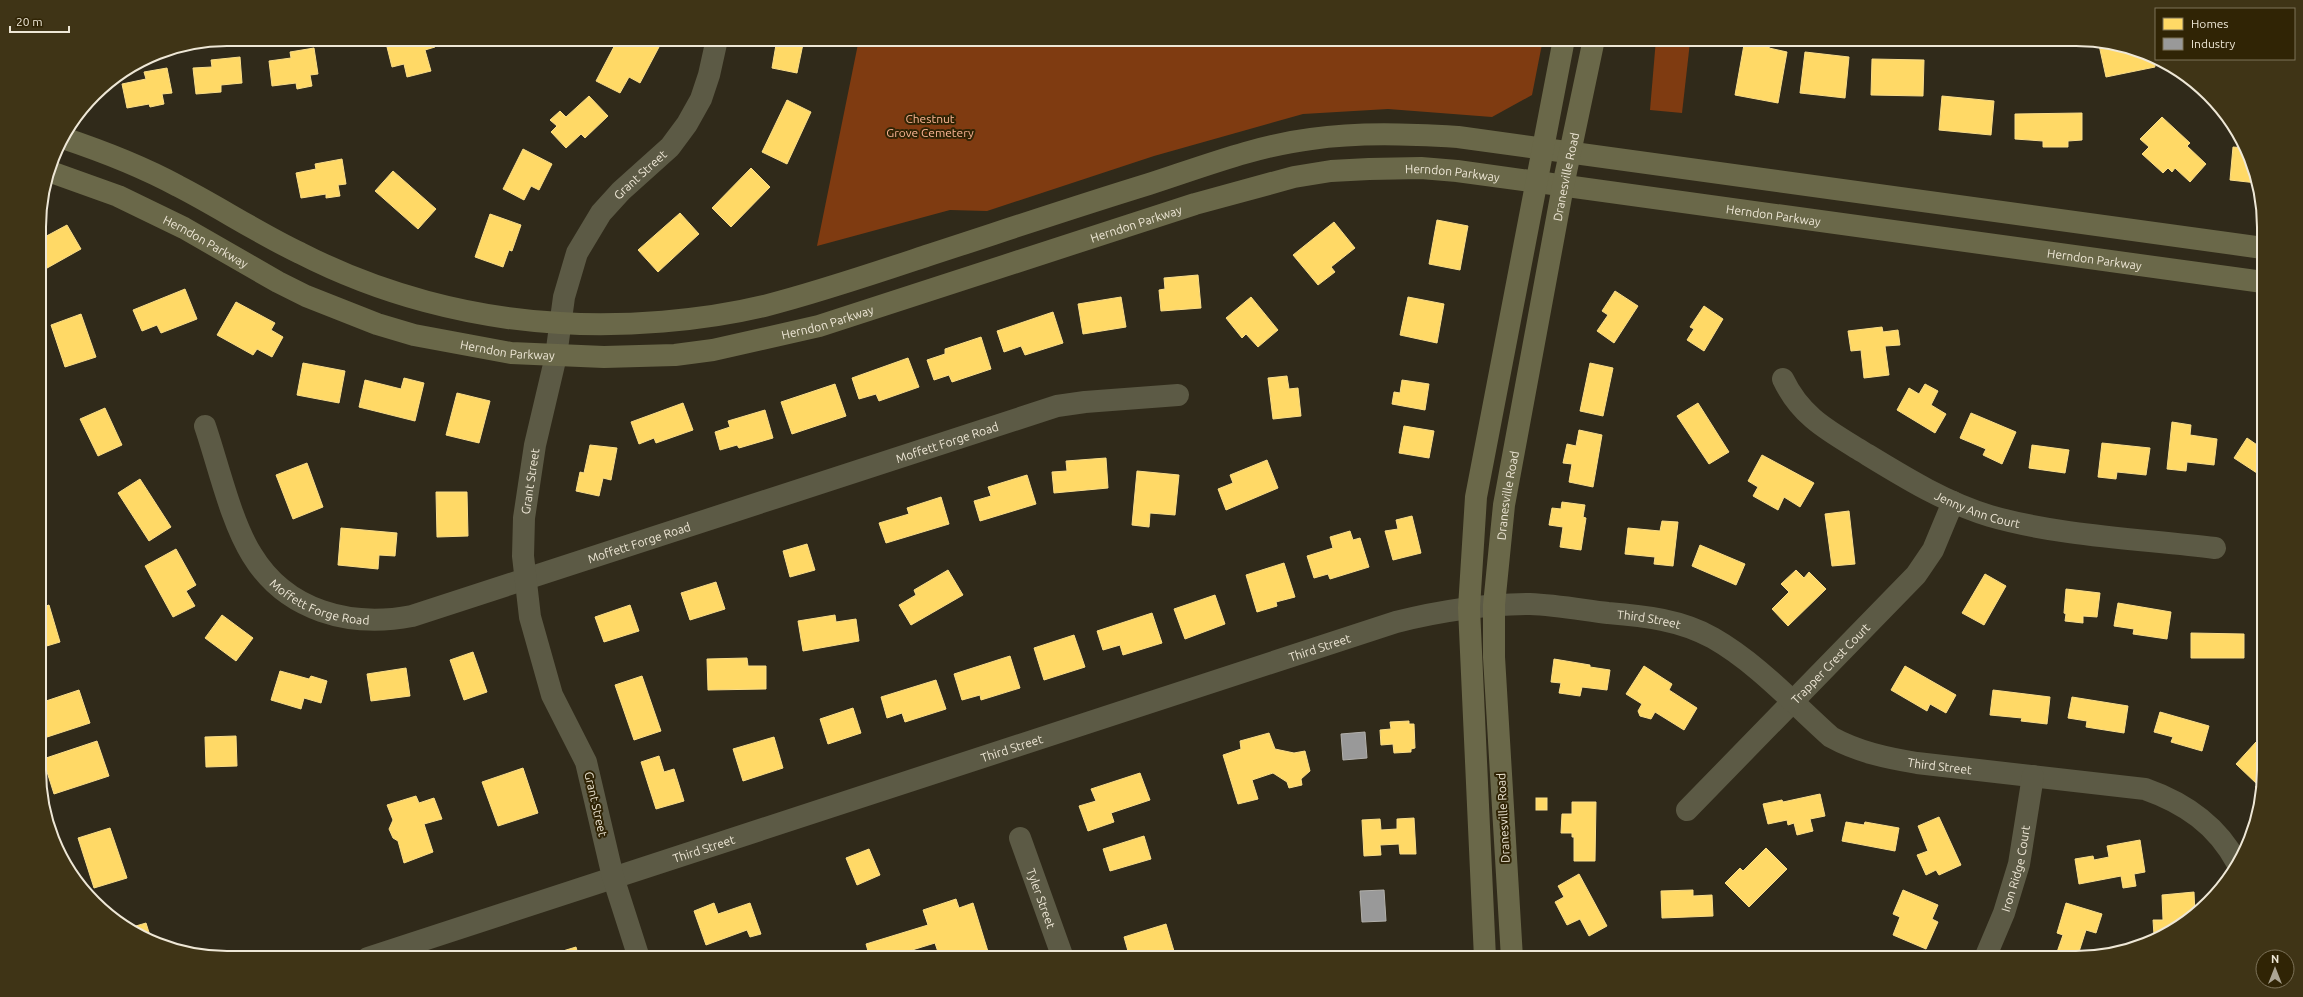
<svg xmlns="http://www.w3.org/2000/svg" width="2303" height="997" viewBox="0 0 2303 997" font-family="Ubuntu,sans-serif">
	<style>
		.green { fill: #7f3b11 }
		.homes { fill: #ffd966; stroke: #fadd88 }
		.industry { fill: #999; stroke: #b2b0ab }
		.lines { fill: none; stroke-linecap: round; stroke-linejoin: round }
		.minor { stroke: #5c5a45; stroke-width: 22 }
		.major { stroke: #6a6849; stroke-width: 22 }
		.labels { text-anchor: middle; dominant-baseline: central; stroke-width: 4; stroke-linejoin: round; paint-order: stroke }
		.park-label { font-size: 12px; fill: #fcb695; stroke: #302405 }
		.street-label { font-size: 12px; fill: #eee7d6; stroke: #302405 }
		.rim { fill: none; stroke: #eee7d6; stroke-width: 2 }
	</style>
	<rect width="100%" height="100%" fill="#302a1a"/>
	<g class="green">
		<path d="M 859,39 L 1543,39 L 1532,95 L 1492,117 L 1388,109 L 1303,114 L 1154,156 L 987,211 L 950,210 L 817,246 Z"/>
		<path d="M 1656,39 L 1690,42 L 1682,113 L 1650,110 Z"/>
	</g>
	<g class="homes">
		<path d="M 385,39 L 433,39 L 435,47 L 425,50 L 431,71 L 407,77 L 404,64 L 392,67 Z"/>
		<path d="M 618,39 L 644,39 L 659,47 L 640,83 L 629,77 L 620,93 L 596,81 Z"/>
		<path d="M 777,39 L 804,39 L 797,73 L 772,68 Z"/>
		<path d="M 1745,39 L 1771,39 L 1769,48 L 1787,52 L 1778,103 L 1735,95 Z"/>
		<path d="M 2104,44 L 2148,53 L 2153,56 L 2155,67 L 2106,77 L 2099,45 Z"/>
		<path d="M 314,48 L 318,74 L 310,75 L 312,86 L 297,89 L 296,83 L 272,86 L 269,61 L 291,58 L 290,52 Z"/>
		<path d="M 1805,52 L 1849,57 L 1845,98 L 1800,93 Z"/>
		<path d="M 240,57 L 242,83 L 221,85 L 221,92 L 196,94 L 193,68 L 212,67 L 211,60 Z"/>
		<path d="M 1872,59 L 1924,60 L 1923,96 L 1871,95 Z"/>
		<path d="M 167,68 L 172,93 L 162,94 L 164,104 L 150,107 L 149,104 L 127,108 L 122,84 L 146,79 L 144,72 Z"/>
		<path d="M 589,96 L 608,116 L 585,138 L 581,134 L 566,148 L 551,132 L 557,126 L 550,120 L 560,111 L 566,117 Z"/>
		<path d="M 1942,96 L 1994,101 L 1991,135 L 1939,130 Z"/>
		<path d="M 787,100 L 811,112 L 787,164 L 762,152 Z"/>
		<path d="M 2082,113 L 2082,140 L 2068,141 L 2068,147 L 2043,147 L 2043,141 L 2015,139 L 2015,114 Z"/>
		<path d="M 2162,117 L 2190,143 L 2187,146 L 2206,164 L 2190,182 L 2175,168 L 2172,172 L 2168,168 L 2163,173 L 2142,154 L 2149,147 L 2140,139 Z"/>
		<path d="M 2233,147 L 2246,148 L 2257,183 L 2230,180 Z"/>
		<path d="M 523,149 L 552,164 L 539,190 L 531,186 L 524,200 L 503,189 Z"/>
		<path d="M 342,159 L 346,184 L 338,185 L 340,196 L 326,198 L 326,194 L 301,198 L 296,173 L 316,169 L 315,164 Z"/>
		<path d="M 751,168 L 770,187 L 731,227 L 712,208 Z"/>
		<path d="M 393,171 L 436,209 L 418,229 L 375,191 Z"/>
		<path d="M 680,213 L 699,234 L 658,272 L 638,250 Z"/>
		<path d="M 490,214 L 521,225 L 512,251 L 509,250 L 503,267 L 475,257 Z"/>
		<path d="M 1437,220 L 1468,226 L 1460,270 L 1429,264 Z"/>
		<path d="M 1334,222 L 1355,248 L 1331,267 L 1335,272 L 1318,285 L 1293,255 Z"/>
		<path d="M 67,225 L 81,249 L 40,272 L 39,240 Z"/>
		<path d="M 1198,275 L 1201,308 L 1161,311 L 1159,290 L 1165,289 L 1164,278 Z"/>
		<path d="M 185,289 L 197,319 L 161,333 L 157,325 L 142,331 L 133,310 Z"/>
		<path d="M 1615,291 L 1638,306 L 1614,343 L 1597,331 L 1608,315 L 1602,311 Z"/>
		<path d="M 1121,297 L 1126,327 L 1083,334 L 1078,304 Z"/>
		<path d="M 1251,297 L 1278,330 L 1258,347 L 1246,334 L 1242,338 L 1226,318 Z"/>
		<path d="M 1408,297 L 1444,304 L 1437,343 L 1400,335 Z"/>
		<path d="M 236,302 L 275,323 L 271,330 L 283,337 L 272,357 L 257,349 L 253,355 L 217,335 Z"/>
		<path d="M 1704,306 L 1723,319 L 1704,351 L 1687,340 L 1694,329 L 1690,327 Z"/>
		<path d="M 1053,312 L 1063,343 L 1025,355 L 1021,346 L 1004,352 L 997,331 Z"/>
		<path d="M 81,314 L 96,357 L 65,367 L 51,325 Z"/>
		<path d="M 1882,327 L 1883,332 L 1898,330 L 1900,345 L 1885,346 L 1889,375 L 1864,378 L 1861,350 L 1851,351 L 1848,331 Z"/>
		<path d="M 981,337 L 991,369 L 952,382 L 949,375 L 934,380 L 927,360 L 945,354 L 945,349 Z"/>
		<path d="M 908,358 L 919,387 L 879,401 L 876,394 L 859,399 L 852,378 Z"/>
		<path d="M 303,363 L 345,371 L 339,403 L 297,395 Z"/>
		<path d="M 1590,363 L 1613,368 L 1603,416 L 1580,411 Z"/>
		<path d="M 1287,376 L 1289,389 L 1298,388 L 1301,416 L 1273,419 L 1268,378 Z"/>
		<path d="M 404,378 L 424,383 L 415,421 L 359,407 L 365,380 L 401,389 Z"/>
		<path d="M 1402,380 L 1429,384 L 1425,410 L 1392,404 L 1394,392 L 1400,393 Z"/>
		<path d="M 835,384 L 846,416 L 792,434 L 781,402 Z"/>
		<path d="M 1925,384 L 1938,391 L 1931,405 L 1946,414 L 1935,433 L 1897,410 L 1909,388 L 1919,394 Z"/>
		<path d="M 457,393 L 490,401 L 479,443 L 446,435 Z"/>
		<path d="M 683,403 L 693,430 L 656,443 L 654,438 L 639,444 L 631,422 Z"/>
		<path d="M 1698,403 L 1729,452 L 1709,464 L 1677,416 Z"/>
		<path d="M 105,408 L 122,445 L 98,456 L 80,419 Z"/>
		<path d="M 765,410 L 773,438 L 739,448 L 737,445 L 720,450 L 715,432 L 730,427 L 728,421 Z"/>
		<path d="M 1971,413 L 2016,432 L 2002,464 L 1983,455 L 1986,449 L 1960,438 Z"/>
		<path d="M 2172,422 L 2191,425 L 2190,435 L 2217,439 L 2214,465 L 2187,462 L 2186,471 L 2167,469 Z"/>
		<path d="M 1404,426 L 1434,431 L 1429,458 L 1399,453 Z"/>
		<path d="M 1579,430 L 1602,435 L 1593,487 L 1569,482 L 1572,464 L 1563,463 L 1567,444 L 1576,446 Z"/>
		<path d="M 2247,438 L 2263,449 L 2263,477 L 2234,458 Z"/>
		<path d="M 2102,443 L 2150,448 L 2146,475 L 2117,472 L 2116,479 L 2098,477 Z"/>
		<path d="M 590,445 L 617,448 L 611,480 L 603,478 L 599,496 L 576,491 L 580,472 L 584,473 Z"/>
		<path d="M 2032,445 L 2069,450 L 2065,473 L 2029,468 Z"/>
		<path d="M 1762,455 L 1814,483 L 1800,507 L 1784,497 L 1778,510 L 1753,496 L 1758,487 L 1748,481 Z"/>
		<path d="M 1106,458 L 1108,488 L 1054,493 L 1052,472 L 1067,471 L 1066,461 Z"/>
		<path d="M 1267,460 L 1278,488 L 1226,510 L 1218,489 L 1233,483 L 1230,475 Z"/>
		<path d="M 307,463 L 323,507 L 293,519 L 276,475 Z"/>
		<path d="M 1137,471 L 1179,475 L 1175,515 L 1150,513 L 1149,527 L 1132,525 Z"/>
		<path d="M 1027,475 L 1036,504 L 980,521 L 974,501 L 991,496 L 988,487 Z"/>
		<path d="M 140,479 L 171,527 L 149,541 L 118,493 Z"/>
		<path d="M 436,492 L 467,492 L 468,536 L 437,537 Z"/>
		<path d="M 941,497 L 949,524 L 886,543 L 879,523 L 909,514 L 907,508 Z"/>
		<path d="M 1562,502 L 1585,505 L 1583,517 L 1586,518 L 1581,550 L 1560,547 L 1563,527 L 1549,525 L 1552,508 L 1561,509 Z"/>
		<path d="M 1849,511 L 1855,564 L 1832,566 L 1825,514 Z"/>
		<path d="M 1412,516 L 1421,553 L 1393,560 L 1385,531 L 1398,529 L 1396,520 Z"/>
		<path d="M 1662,521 L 1678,522 L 1673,566 L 1654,564 L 1655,557 L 1625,554 L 1628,528 L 1660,531 Z"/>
		<path d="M 341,528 L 397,533 L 395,556 L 379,555 L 378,569 L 338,565 Z"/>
		<path d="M 1350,531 L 1353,540 L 1360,538 L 1369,567 L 1330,579 L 1328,574 L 1314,578 L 1307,556 L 1333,548 L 1330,537 Z"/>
		<path d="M 807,544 L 815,570 L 790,577 L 783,551 Z"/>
		<path d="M 1700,545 L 1745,564 L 1736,585 L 1692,566 Z"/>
		<path d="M 176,549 L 196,585 L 186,591 L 195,606 L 173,617 L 145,566 Z"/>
		<path d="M 1284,563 L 1295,597 L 1276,602 L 1277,606 L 1257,612 L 1246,575 Z"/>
		<path d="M 948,570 L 963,595 L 911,625 L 899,605 L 916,595 L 914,590 Z"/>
		<path d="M 1796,570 L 1804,578 L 1809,572 L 1826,589 L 1788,626 L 1772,609 L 1789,592 L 1781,584 Z"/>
		<path d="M 1985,574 L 2006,586 L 1984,625 L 1962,613 Z"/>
		<path d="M 716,582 L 725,609 L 690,620 L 681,593 Z"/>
		<path d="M 2066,589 L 2100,593 L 2097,617 L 2083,616 L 2083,623 L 2065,621 L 2066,614 L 2064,613 Z"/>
		<path d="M 1215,595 L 1225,624 L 1185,639 L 1174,609 Z"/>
		<path d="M 2118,603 L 2171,612 L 2167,639 L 2133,634 L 2134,629 L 2114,626 Z"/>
		<path d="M 49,605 L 60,642 L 40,648 L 40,608 Z"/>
		<path d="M 630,605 L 639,631 L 604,642 L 595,617 Z"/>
		<path d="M 1152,613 L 1162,643 L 1123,655 L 1120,645 L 1103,650 L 1097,631 Z"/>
		<path d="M 222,615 L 253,638 L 236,661 L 205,638 Z"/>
		<path d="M 835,615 L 836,622 L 856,619 L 859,641 L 803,651 L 798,621 Z"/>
		<path d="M 2191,633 L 2244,634 L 2244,658 L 2191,658 Z"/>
		<path d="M 1074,635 L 1085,667 L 1044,680 L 1034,648 Z"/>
		<path d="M 473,652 L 487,692 L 464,700 L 450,660 Z"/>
		<path d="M 1010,656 L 1020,688 L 981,700 L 980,695 L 962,700 L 954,674 Z"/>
		<path d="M 747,658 L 748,666 L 766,666 L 766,689 L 708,690 L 707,659 Z"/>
		<path d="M 1554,659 L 1590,665 L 1590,667 L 1610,670 L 1607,690 L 1582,687 L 1580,696 L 1559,693 L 1561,683 L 1551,682 Z"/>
		<path d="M 1644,666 L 1672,684 L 1669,690 L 1697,708 L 1684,730 L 1655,712 L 1651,719 L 1640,716 L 1638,711 L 1642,704 L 1626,694 Z"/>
		<path d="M 1905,666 L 1956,695 L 1946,713 L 1930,704 L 1927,711 L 1891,690 Z"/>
		<path d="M 406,668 L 410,696 L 371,701 L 367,674 Z"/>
		<path d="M 280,671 L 309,679 L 311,676 L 327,681 L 321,703 L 304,698 L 301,709 L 271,700 Z"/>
		<path d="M 642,676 L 661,731 L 634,740 L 615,685 Z"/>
		<path d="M 936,680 L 946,709 L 905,722 L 902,713 L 887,718 L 881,697 Z"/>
		<path d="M 79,690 L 90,723 L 41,739 L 40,703 Z"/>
		<path d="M 1993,690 L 2050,697 L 2047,724 L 2021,721 L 2022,718 L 1990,715 Z"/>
		<path d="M 2072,697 L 2128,706 L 2124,733 L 2086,727 L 2087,721 L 2068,718 Z"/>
		<path d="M 853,708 L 861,733 L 828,744 L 820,719 Z"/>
		<path d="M 2160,712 L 2209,726 L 2202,751 L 2171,742 L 2173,737 L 2154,732 Z"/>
		<path d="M 1409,721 L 1409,724 L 1414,724 L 1415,748 L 1411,749 L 1411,752 L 1394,753 L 1393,744 L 1381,745 L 1380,730 L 1391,729 L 1390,722 Z"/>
		<path d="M 1269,733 L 1275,749 L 1294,753 L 1305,751 L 1310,771 L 1301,779 L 1302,785 L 1289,788 L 1287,782 L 1273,773 L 1252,780 L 1258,799 L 1238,804 L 1223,755 L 1241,749 L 1240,741 Z"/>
		<path d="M 236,736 L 237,766 L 206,767 L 205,737 Z"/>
		<path d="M 774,737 L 783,768 L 743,781 L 733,749 Z"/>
		<path d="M 97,741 L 109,776 L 54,794 L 43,759 Z"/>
		<path d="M 2256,742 L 2264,750 L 2264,770 L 2260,791 L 2255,787 L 2258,785 L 2236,764 Z"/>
		<path d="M 659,756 L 664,772 L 674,769 L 684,801 L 656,809 L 641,762 Z"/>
		<path d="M 523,768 L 538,813 L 498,826 L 482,782 Z"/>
		<path d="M 1140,773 L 1150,800 L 1111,813 L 1114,822 L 1088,831 L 1079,806 L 1096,801 L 1091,789 Z"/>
		<path d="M 1820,794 L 1825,816 L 1810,819 L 1813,831 L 1797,835 L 1794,823 L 1788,825 L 1787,820 L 1768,824 L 1763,804 L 1782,800 L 1783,802 Z"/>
		<path d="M 416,796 L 419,803 L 434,798 L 442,819 L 424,824 L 433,852 L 404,863 L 398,841 L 393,838 L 389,829 L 393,820 L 387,805 Z"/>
		<rect x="1536" y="798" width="11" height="12"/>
		<path d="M 1572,802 L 1596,802 L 1595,861 L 1574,861 L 1574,837 L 1572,837 L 1572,833 L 1561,833 L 1562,814 L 1572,814 Z"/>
		<path d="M 1939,817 L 1961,865 L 1939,875 L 1936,870 L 1926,875 L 1917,855 L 1928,851 L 1918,826 Z"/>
		<path d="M 1414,818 L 1416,854 L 1400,854 L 1399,844 L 1380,845 L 1381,855 L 1364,856 L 1362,820 L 1380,819 L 1381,830 L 1397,829 L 1397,819 Z"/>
		<path d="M 1846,822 L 1864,825 L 1865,822 L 1899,828 L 1895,851 L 1842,841 Z"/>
		<path d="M 110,828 L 127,878 L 94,888 L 78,838 Z"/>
		<path d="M 1144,836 L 1151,859 L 1110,871 L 1103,849 Z"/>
		<path d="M 2140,840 L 2145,872 L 2134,874 L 2136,886 L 2123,888 L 2121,876 L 2079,884 L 2075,859 L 2093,856 L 2094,860 L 2109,857 L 2107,846 Z"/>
		<path d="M 1766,848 L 1787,869 L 1749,907 L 1725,883 L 1740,868 L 1743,871 Z"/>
		<path d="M 869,849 L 880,875 L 857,885 L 846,858 Z"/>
		<path d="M 1579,874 L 1607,926 L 1589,936 L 1580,919 L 1567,925 L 1555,902 L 1564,897 L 1558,886 Z"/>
		<path d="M 1693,890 L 1693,896 L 1712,895 L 1713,916 L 1662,918 L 1661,891 Z"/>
		<path d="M 1903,890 L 1938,905 L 1932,919 L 1938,922 L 1926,949 L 1893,935 L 1900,917 L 1893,914 Z"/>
		<path d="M 2194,892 L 2195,914 L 2190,919 L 2163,934 L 2154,935 L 2153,920 L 2163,920 L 2162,895 Z"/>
		<path d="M 956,899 L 959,908 L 973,903 L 990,958 L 940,958 L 935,943 L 886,958 L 870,958 L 866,944 L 928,925 L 923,910 Z"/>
		<path d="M 714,903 L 718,914 L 750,903 L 761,934 L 750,937 L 747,930 L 706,945 L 694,911 Z"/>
		<path d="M 2066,903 L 2102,914 L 2096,933 L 2086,930 L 2077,958 L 2056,955 L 2063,935 L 2057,933 Z"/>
		<path d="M 146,923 L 152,942 L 129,928 Z"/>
		<path d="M 1166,924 L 1176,958 L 1130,958 L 1124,937 Z"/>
		<path d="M 576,947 L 579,958 L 544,958 L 543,957 Z"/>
	</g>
	<g class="industry">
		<path d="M 1365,732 L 1367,758 L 1343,760 L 1341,734 Z"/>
		<path d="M 1384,890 L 1386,921 L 1362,922 L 1360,891 Z"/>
	</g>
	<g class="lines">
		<g class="minor">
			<path id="s1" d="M 1783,379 C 1801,417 1829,431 1863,452 C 1904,477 1944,502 1990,516 C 2059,536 2143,539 2215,548"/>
			<path id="s2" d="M 205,426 C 218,464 231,522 252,555 C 286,611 350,628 412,616 L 1057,406 L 1085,402 L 1178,395"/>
			<path id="s3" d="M 1687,810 L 1916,575 L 1933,550 L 1953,502"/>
			<path id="s4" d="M 1020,838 L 1063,958"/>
			<path id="s5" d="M 368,958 L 1396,622 C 1440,611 1484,604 1530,604 C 1556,605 1583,610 1608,613 C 1645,616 1681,620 1713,638 C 1757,663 1794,704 1831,737 C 1858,752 1887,758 1917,763 L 2145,789 C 2185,803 2217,825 2237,863"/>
			<path id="s6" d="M 639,958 L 613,877 L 586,762 L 552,695 L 530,617 L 523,556 L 524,518 L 535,445 L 556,356 L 564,297 L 577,253 L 601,213 L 621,191 L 670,147 L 687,124 L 701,99 L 709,75 L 717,39"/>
			<path id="s7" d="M 1985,958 L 2004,913 L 2019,864 L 2033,776"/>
		</g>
		<g class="major">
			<path d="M 63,138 C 102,151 141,166 178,186 C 219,207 258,233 300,253 C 380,294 470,318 560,323 C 624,327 702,321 764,306 C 819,292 872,274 926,256 C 1000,232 1074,207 1149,184 C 1202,167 1255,146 1311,139 C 1359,132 1409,134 1458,137 L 2263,248"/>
			<path id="s8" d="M 51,172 L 118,196 L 184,228 L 278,282 L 306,296 L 377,324 L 414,335 L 511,353 L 604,357 L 675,355 L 713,350 L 819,326 L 1195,204 L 1294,177 L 1331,171 L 1369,169 L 1421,168 L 1457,171 L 2263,282"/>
			<path d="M 1485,958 L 1469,608 L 1476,497 L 1564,39"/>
			<path id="s9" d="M 1512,958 L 1494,657 L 1494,605 L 1504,505 L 1563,186 L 1594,39"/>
		</g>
	</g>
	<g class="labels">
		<g class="park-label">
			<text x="930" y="118">Chestnut<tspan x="930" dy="14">Grove Cemetery</tspan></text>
		</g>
		<g class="street-label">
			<text stroke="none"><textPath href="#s8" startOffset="1466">Herndon Parkway</textPath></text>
			<text stroke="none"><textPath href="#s6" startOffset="831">Grant Street</textPath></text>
			<text stroke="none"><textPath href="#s9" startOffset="788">Dranesville Road</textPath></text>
			<text stroke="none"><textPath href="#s8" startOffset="1790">Herndon Parkway</textPath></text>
			<text stroke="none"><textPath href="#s8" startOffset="1142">Herndon Parkway</textPath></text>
			<text stroke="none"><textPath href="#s8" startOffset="170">Herndon Parkway</textPath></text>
			<text stroke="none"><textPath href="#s8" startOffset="2114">Herndon Parkway</textPath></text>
			<text stroke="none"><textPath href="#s8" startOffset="818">Herndon Parkway</textPath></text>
			<text stroke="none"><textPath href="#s8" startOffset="494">Herndon Parkway</textPath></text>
			<text stroke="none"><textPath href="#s2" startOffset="883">Moffett Forge Road</textPath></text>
			<text stroke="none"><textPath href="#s6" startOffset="496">Grant Street</textPath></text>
			<text stroke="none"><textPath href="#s9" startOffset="464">Dranesville Road</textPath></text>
			<text stroke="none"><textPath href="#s1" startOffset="239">Jenny Ann Court</textPath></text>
			<text stroke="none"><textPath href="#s2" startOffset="559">Moffett Forge Road</textPath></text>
			<text stroke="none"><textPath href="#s2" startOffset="224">Moffett Forge Road</textPath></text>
			<text stroke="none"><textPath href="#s5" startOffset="1337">Third Street</textPath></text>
			<text stroke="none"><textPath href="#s5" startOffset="1001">Third Street</textPath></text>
			<text stroke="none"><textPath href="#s3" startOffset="205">Trapper Crest Court</textPath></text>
			<text stroke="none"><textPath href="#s5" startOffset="677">Third Street</textPath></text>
			<text stroke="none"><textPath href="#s5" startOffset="1672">Third Street</textPath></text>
			<text transform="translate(596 804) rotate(77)">Grant Street</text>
			<text transform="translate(1503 818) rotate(-93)">Dranesville Road</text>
			<text stroke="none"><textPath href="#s5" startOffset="353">Third Street</textPath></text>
			<text stroke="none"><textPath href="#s7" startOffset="95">Iron Ridge Court</textPath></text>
			<text stroke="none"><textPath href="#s4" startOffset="64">Tyler Street</textPath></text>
		</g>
	</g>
	<path d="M0 0H2303V997H0ZM227 46H2076A181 181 0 0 1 2257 227V770A181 181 0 0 1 2076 951H227A181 181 0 0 1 46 770V227A181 181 0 0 1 227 46Z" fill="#3f3416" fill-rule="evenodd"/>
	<path class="rim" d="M227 46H2076A181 181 0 0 1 2257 227V770A181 181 0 0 1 2076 951H227A181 181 0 0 1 46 770V227A181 181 0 0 1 227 46Z"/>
	<rect x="2155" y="8" width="140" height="52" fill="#302405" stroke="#7c7259"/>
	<rect x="2163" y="18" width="20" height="12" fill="#ffd966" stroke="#7c7259"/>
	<text x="2191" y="28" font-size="12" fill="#eee7d6">Homes</text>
	<rect x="2163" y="38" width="20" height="12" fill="#999999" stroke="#7c7259"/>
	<text x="2191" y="48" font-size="12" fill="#eee7d6">Industry</text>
	<g transform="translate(2275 969)"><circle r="19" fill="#302405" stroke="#7c7259"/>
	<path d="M0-3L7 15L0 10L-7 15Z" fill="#aca594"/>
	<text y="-6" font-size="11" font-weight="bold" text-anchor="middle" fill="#eee7d6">N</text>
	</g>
	<path d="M10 26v6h59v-6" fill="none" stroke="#eee7d6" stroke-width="2"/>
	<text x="16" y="26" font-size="12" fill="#eee7d6" stroke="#302405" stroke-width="3" paint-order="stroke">20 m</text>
</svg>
